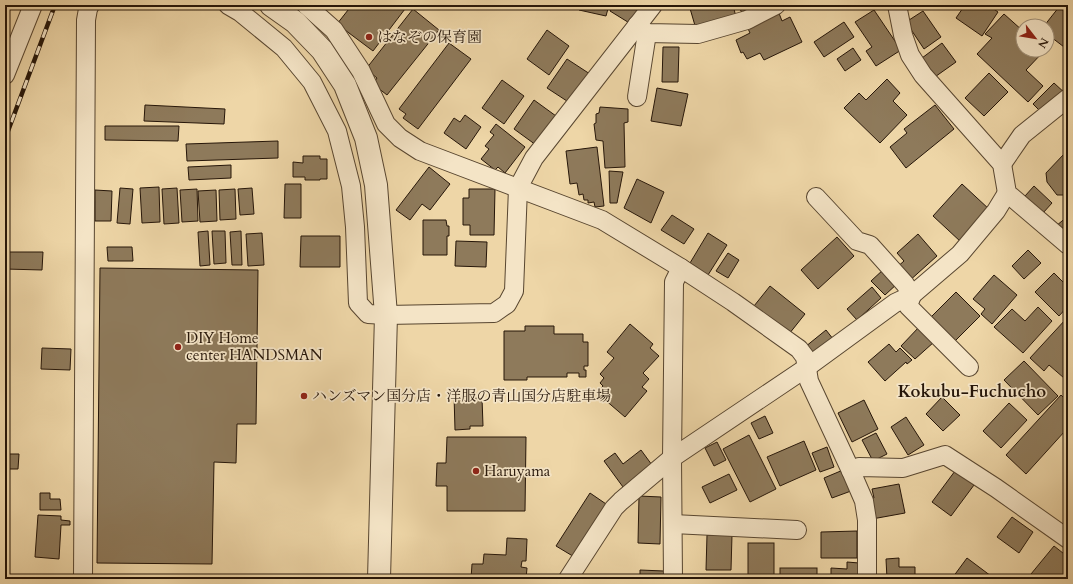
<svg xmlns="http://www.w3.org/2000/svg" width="1073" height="584" viewBox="0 0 1073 584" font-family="Cardo,'Noto Serif JP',serif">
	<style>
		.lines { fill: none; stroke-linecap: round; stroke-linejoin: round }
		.stream { stroke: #756247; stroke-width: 5.5 }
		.building { fill: #8e7a5b; stroke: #261609 }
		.minor-casing { stroke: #584630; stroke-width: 20 }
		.tertiary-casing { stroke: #584630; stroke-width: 24 }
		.minor { stroke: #f4e4c6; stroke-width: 18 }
		.tertiary { stroke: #f4e4c6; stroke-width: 22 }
		.rail-casing { stroke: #261609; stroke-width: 4.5 }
		.rail { stroke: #f4e4c6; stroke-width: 3; stroke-dasharray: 9; stroke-linecap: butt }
		.poi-dot { fill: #8f2418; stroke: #f4e4c6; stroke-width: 1.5 }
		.labels { text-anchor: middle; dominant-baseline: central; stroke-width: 3.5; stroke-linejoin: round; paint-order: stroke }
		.poi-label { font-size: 15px; fill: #261609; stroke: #f4e4c6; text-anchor: start }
		.quarter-label { font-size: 17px; font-weight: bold; fill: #261609; stroke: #f4e4c6 }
	</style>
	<rect width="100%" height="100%" fill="#eed6a7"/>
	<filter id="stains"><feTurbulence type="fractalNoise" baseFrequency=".005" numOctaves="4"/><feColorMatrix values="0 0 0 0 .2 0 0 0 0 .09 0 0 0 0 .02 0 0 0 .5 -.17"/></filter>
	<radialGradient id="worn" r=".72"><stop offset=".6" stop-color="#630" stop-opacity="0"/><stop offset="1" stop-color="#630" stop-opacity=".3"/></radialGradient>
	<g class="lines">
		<path class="stream" d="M 5,12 L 8,5"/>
	</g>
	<g class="building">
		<path d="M 352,5 L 408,5 L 373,51 L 337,24 Z"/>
		<path d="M 580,5 L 609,5 L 606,16 L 579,10 Z"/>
		<path d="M 614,5 L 643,5 L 631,24 L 610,11 Z"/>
		<path d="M 689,5 L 733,5 L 736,17 L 696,29 Z"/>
		<path d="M 738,5 L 766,5 L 744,17 Z"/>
		<path d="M 965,5 L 988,5 L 998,12 L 982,36 L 956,18 Z"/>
		<path d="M 1059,7 L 1068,14 L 1068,50 L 1047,34 L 1047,26 L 1044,26 Z"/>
		<path d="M 777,8 L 782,21 L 790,17 L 802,42 L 764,60 L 760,53 L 747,59 L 743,52 L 741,53 L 736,40 L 750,33 L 745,22 Z"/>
		<path d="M 413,9 L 439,30 L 387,95 L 373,84 L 377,78 L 366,69 Z"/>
		<path d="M 874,10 L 901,50 L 876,66 L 866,51 L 872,47 L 855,22 Z"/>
		<path d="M 923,11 L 941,37 L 924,49 L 906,22 Z"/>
		<path d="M 1004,14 L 1023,31 L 1023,50 L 1043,50 L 1044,51 L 1026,70 L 1043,86 L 1028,102 L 977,54 L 992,38 L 985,34 Z"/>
		<path d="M 844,22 L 854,37 L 824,57 L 814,42 Z"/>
		<path d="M 547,30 L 569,46 L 549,75 L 527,59 Z"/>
		<path d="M 449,43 L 471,59 L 418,129 L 403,118 L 406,114 L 399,109 Z"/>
		<path d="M 942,43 L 956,62 L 932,79 L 918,61 Z"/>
		<path d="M 663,47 L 679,47 L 678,82 L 662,82 Z"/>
		<path d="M 853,48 L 861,60 L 845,71 L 837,59 Z"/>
		<path d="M 567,59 L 590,74 L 570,103 L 547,88 Z"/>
		<path d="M 989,73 L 1008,92 L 984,116 L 965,98 Z"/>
		<path d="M 887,79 L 900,93 L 893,101 L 907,115 L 880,143 L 844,108 L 859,93 L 866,100 Z"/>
		<path d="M 502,80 L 524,96 L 504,124 L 482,108 Z"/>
		<path d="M 1054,83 L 1067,95 L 1046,117 L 1033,104 Z"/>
		<path d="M 657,88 L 688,94 L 681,126 L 651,121 Z"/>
		<path d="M 534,100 L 556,116 L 536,145 L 514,129 Z"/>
		<path d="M 145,105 L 225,109 L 224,124 L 144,121 Z"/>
		<path d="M 935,105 L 954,129 L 906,168 L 890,147 L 907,133 L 904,129 Z"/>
		<path d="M 600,107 L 628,109 L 628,122 L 624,123 L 625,167 L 605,168 L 603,141 L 596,140 L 594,124 L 596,123 L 596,114 L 599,113 Z"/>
		<path d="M 465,115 L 481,127 L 466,149 L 444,133 L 454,118 L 460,122 Z"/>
		<path d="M 496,124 L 525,147 L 505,173 L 498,167 L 495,170 L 481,159 L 489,149 L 485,146 L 494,135 L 490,132 Z"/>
		<path d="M 105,126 L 179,126 L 178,141 L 105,140 Z"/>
		<path d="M 278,141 L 278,158 L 187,161 L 186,144 Z"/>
		<path d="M 597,147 L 604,206 L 595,207 L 594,202 L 588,203 L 588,200 L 584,200 L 583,194 L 579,195 L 577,183 L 570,184 L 566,151 Z"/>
		<path d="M 1064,154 L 1068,158 L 1068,192 L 1063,195 L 1057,195 L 1047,182 L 1046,173 Z"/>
		<path d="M 303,156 L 320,156 L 320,159 L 327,159 L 327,179 L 320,179 L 320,180 L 305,180 L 305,177 L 293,177 L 293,162 L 303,163 Z"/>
		<path d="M 231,165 L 231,178 L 189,180 L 188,167 Z"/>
		<path d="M 429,167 L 450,184 L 430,210 L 422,204 L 410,220 L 396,210 Z"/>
		<path d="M 609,171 L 623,172 L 617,203 L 610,203 Z"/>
		<path d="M 637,179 L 664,192 L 651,223 L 624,208 Z"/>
		<path d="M 285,184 L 301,184 L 301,218 L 284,218 Z"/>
		<path d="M 962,184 L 990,210 L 961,242 L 933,216 Z"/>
		<path d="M 1034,186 L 1052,203 L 1043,213 L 1025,196 Z"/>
		<path d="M 159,187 L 160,222 L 142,223 L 140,188 Z"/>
		<path d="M 120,188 L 133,189 L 130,224 L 117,223 Z"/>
		<path d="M 177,188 L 179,223 L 164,224 L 162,189 Z"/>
		<path d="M 252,188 L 254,214 L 240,215 L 238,189 Z"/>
		<path d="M 197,189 L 198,221 L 182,222 L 180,190 Z"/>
		<path d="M 235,189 L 236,219 L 220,220 L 219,190 Z"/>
		<path d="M 469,189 L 495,189 L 494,235 L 470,235 L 470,225 L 463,225 L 463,198 L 469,198 Z"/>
		<path d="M 95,190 L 112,191 L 111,221 L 95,221 Z"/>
		<path d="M 216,190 L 217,221 L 200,222 L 198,191 Z"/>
		<path d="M 672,215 L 694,229 L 684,244 L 661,230 Z"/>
		<path d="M 1068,216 L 1068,237 L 1056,226 Z"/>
		<path d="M 423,220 L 446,220 L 447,226 L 449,226 L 449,236 L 447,236 L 447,255 L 423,255 Z"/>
		<path d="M 208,231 L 210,265 L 200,266 L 198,232 Z"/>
		<path d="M 212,231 L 225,231 L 226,263 L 214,264 Z"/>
		<path d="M 241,231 L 242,265 L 232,265 L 230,232 Z"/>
		<path d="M 262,233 L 264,265 L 248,266 L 246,234 Z"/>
		<path d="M 708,233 L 727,245 L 708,275 L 690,263 Z"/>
		<path d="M 918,234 L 937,256 L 908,282 L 896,268 L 904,261 L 897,253 Z"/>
		<path d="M 301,236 L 340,236 L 340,267 L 300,267 Z"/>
		<path d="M 837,237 L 854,256 L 818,289 L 801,270 Z"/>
		<path d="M 456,241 L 487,242 L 486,267 L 455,266 Z"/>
		<path d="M 107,247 L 132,247 L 133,261 L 108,261 Z"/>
		<path d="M 1028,250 L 1041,263 L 1024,279 L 1012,266 Z"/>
		<path d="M 5,252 L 43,252 L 42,270 L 5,269 Z"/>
		<path d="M 728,253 L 739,260 L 728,278 L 716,271 Z"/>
		<path d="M 100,268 L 258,270 L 256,424 L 237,424 L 236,463 L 214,462 L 212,564 L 97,563 Z"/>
		<path d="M 884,269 L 898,283 L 885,295 L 871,281 Z"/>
		<path d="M 1054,273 L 1068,287 L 1068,306 L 1059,316 L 1035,292 Z"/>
		<path d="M 994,275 L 1017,295 L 992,324 L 981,314 L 985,309 L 973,299 Z"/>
		<path d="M 770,286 L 805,314 L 789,334 L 754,306 Z"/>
		<path d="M 872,287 L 881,298 L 857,320 L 847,309 Z"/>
		<path d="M 956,292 L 980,316 L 953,343 L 929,319 Z"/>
		<path d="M 1038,307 L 1052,321 L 1023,353 L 994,327 L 1012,309 L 1025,321 Z"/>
		<path d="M 1066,319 L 1068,320 L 1068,374 L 1064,378 L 1049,365 L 1044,371 L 1030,358 Z"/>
		<path d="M 630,324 L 653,344 L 650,348 L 659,356 L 643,373 L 649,379 L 642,387 L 647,391 L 625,417 L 597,393 L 603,386 L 600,383 L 604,378 L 600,374 L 614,358 L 607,352 Z"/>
		<path d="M 525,326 L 554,326 L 554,334 L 583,334 L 583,342 L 588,342 L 588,366 L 584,366 L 584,370 L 586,370 L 586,377 L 579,377 L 579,373 L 567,373 L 567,377 L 527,377 L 527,380 L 504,380 L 504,331 L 525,331 Z"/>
		<path d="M 920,326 L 934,342 L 915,359 L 901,346 Z"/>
		<path d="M 826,330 L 837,344 L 816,360 L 805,347 Z"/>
		<path d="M 889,344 L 896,352 L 900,348 L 912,360 L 907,364 L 906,362 L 885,381 L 868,362 Z"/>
		<path d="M 42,348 L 71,349 L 70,370 L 41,369 Z"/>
		<path d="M 1024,361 L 1058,396 L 1038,415 L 1004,380 Z"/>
		<path d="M 454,395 L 470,395 L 470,398 L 482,398 L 483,426 L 470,426 L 470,429 L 455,430 Z"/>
		<path d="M 1061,395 L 1068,402 L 1068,434 L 1065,431 L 1026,474 L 1006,455 Z"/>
		<path d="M 942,397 L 960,415 L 943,431 L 926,414 Z"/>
		<path d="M 864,400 L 878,429 L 852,442 L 838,413 Z"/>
		<path d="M 1009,403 L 1027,420 L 1001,448 L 983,431 Z"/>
		<path d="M 765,416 L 773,433 L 759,439 L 751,423 Z"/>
		<path d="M 906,417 L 924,445 L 908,455 L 891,427 Z"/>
		<path d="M 876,433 L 887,454 L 873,461 L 862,440 Z"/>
		<path d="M 749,435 L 776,489 L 750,502 L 723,449 Z"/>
		<path d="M 5,437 L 9,437 L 9,454 L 19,454 L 18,469 L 5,469 Z"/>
		<path d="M 447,437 L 526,437 L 525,511 L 447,511 L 447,486 L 436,486 L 437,463 L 446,463 Z"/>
		<path d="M 804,441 L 816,470 L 780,486 L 767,457 Z"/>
		<path d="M 717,442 L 726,460 L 714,466 L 705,448 Z"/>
		<path d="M 827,447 L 834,467 L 820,472 L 812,453 Z"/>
		<path d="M 641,450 L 652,465 L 623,487 L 604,461 L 615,453 L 623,464 Z"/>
		<path d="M 843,470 L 851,491 L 832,498 L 824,478 Z"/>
		<path d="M 955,471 L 974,485 L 951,516 L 932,502 Z"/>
		<path d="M 729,474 L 737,490 L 710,503 L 702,487 Z"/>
		<path d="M 899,484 L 905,513 L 872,519 L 869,499 L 874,498 L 872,489 Z"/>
		<path d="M 40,493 L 50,493 L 50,499 L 60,499 L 61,510 L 40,510 Z"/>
		<path d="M 590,493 L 609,506 L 576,558 L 556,546 Z"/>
		<path d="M 639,496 L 661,497 L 660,544 L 638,543 Z"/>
		<path d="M 38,515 L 61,516 L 61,520 L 70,521 L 70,525 L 61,525 L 59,559 L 35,557 Z"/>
		<path d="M 1012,517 L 1033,532 L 1019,553 L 997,537 Z"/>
		<path d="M 857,531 L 857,558 L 821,558 L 821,532 Z"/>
		<path d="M 707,535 L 732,535 L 731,570 L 706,570 Z"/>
		<path d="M 507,538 L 527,539 L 526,561 L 522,561 L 521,567 L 527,568 L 526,579 L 471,579 L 472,564 L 483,564 L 484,554 L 506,555 Z"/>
		<rect x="748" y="543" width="26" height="36"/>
		<path d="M 1054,546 L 1068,557 L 1068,576 L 1066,579 L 1038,579 L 1031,574 Z"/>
		<path d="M 899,558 L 899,567 L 915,567 L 915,579 L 887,579 L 886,559 Z"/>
		<path d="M 967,558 L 995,579 L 956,579 L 953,577 Z"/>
		<path d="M 847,562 L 859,563 L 859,579 L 831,579 L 831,568 L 847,569 Z"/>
		<rect x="780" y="568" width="37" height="11"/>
		<path d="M 640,570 L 664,571 L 663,579 L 640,579 Z"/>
		<path d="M 717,576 L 736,576 L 735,579 L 717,579 Z"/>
	</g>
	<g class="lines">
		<g class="minor-casing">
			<g id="minor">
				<path d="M 228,5 L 240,12 L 284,48 L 312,82 L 337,131 L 351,186 L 355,227 L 358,303 L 368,314 L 386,315 L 494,313 L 507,304 L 514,291 L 518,188 L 534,158 L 653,5"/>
				<path d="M 306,5 L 334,30 L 361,71 L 386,124 L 400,138 L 420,151 L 602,220 L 681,268 L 674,282 L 672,458 L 673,579"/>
				<path d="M 897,5 L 903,35 L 910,55 L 923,75 L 1002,164 L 1007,193 L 1068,245"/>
				<path d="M 637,25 L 647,33 L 698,34 L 747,20 L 776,5"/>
				<path d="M 5,75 L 33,5"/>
				<path d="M 637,97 L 647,33"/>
				<path d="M 1002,164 L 1022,135 L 1068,98"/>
				<path d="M 816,197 L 857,241 L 870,245 L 905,284 L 912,295 L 908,306 L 969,367"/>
				<path d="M 681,268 L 733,302 L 799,349 L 805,357 L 809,381 L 851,471 L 864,501 L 867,520 L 867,579"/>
				<path d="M 851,471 L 859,467 L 903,468 L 945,455 L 996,488 L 1068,539"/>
				<path d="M 673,524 L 797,530"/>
				<path d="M 83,579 L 86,20 L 88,9 L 90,5"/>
				<path d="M 568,579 L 614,508 L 621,501 L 672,458 L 806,368 L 895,303 L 912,295 L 960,254 L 996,211 L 1007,193"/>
			</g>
		</g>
		<g class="tertiary-casing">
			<path id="tertiary" d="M 271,5 L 295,22 L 322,50 L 345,85 L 366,138 L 376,185 L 386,315 L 379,579"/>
		</g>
		<use href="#minor" class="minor"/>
		<use href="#tertiary" class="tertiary"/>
		<g class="rail-casing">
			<path id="rail" d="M 5,139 L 55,5"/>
		</g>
		<use href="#rail" class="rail"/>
	</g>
	<g class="poi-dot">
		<circle cx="369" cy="37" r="4"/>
		<circle cx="178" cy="347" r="4"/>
		<circle cx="304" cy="396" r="4"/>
		<circle cx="476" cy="471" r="4"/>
	</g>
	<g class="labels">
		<g class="poi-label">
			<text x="377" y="37">はなぞの保育園</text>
			<text x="186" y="338">DIY Home<tspan x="186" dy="17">center HANDSMAN</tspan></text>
			<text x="312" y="396">ハンズマン国分店・洋服の青山国分店駐車場</text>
			<text x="484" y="471">Haruyama</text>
		</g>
		<g class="quarter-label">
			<text x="972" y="391">Kokubu-Fuchucho</text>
		</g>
	</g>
	<rect width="1073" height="584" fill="none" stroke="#eed6a7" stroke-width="20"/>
	<rect x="6" y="6" width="1061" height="572" fill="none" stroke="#261609" stroke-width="2"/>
	<rect x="10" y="10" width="1053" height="564" fill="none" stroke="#261609"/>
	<g transform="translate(1035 38) rotate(121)"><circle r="19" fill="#f4e4c6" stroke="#a2927a"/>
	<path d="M0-3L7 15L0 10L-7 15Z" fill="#8f2418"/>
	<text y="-6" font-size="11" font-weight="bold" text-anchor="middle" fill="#261609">N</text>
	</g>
	<rect width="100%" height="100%" filter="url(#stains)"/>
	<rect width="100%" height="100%" fill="url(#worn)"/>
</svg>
